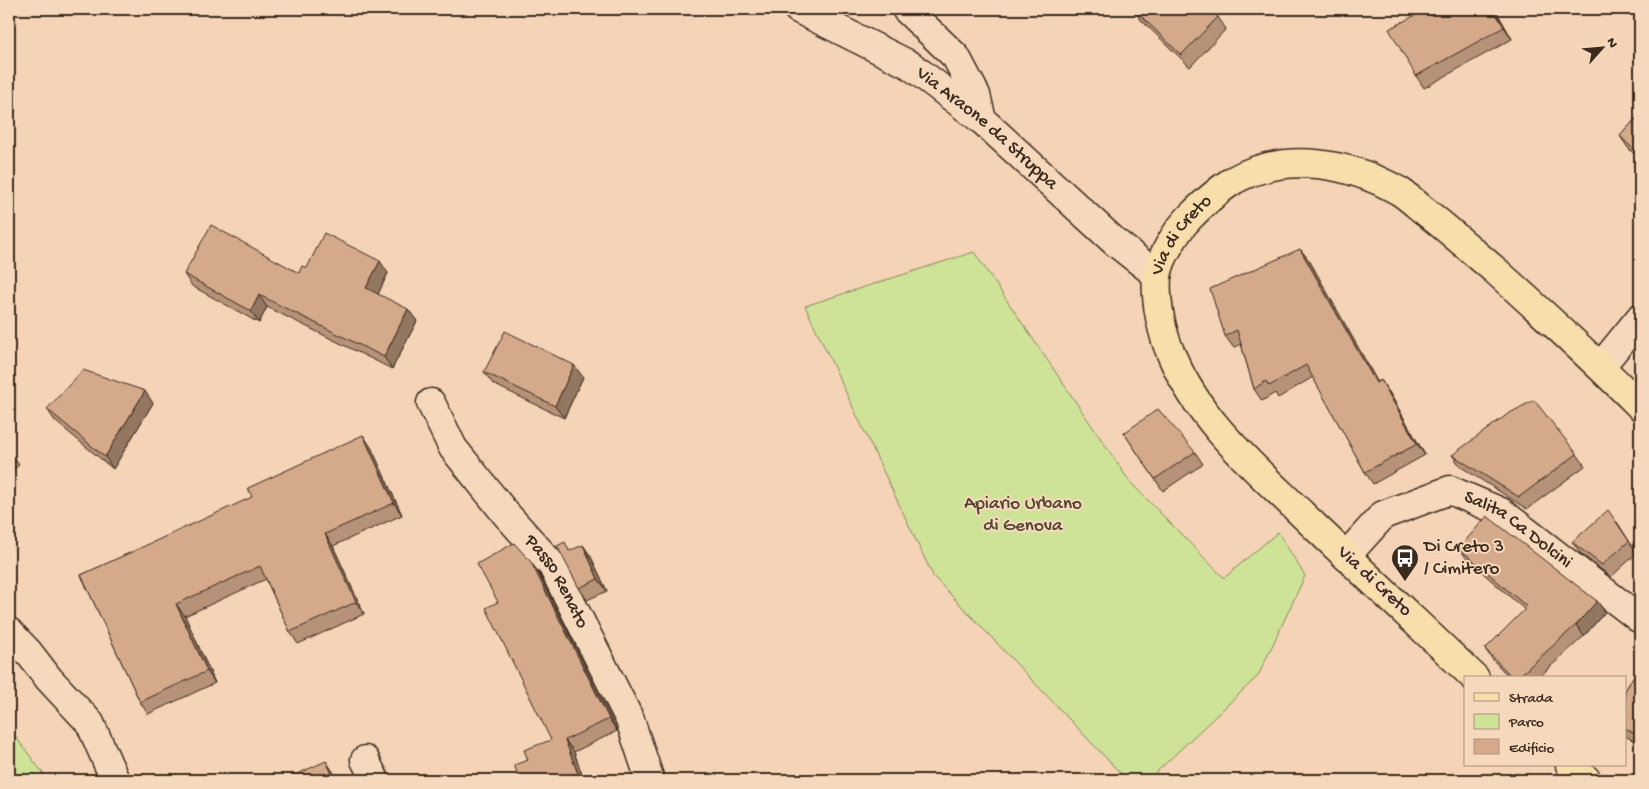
<svg xmlns="http://www.w3.org/2000/svg" width="1649" height="789" viewBox="0 0 1649 789" font-family="'Gochi Hand',sans-serif">
	<style>
		.green { fill: #cee398; stroke: #84865b }
		.lines { fill: none; stroke-linecap: round; stroke-linejoin: round }
		.minor-casing { stroke: #3b2a1e; stroke-width: 31 }
		.major-casing { stroke: #3b2a1e; stroke-width: 31 }
		.minor { stroke: #f6d8bc; stroke-width: 28 }
		.major { stroke: #f8deab; stroke-width: 28 }
		.wall { fill: #b69278; stroke: #3b2a1e }
		.shaded-wall { fill: #947761; stroke: #3b2a1e }
		.building { fill: #d4aa8b; stroke: #3b2a1e }
		.labels { text-anchor: middle; dominant-baseline: central; stroke-width: 4; stroke-linejoin: round; paint-order: stroke }
		.street-label { font-size: 19px; fill: #3b2a1e; stroke: #f6d8bc }
		.park-label { font-size: 19px; fill: #514630; stroke: #f6d8bc }
		.poi-label { font-size: 19px; fill: #3b2a1e; stroke: #f6d8bc; text-anchor: start }
	</style>
	<rect width="100%" height="100%" fill="#f4d3b6"/>
	<filter id="ink" filterUnits="userSpaceOnUse"><feTurbulence type="fractalNoise" baseFrequency=".02" numOctaves="2"/><feDisplacementMap in="SourceGraphic" scale="10" xChannelSelector="R" yChannelSelector="G"/><feConvolveMatrix kernelMatrix="1 2 1 2 8 2 1 2 1" color-interpolation-filters="sRGB"/></filter>
	<g filter="url(#ink)">
		<g class="green">
			<path d="M 974,252 L 1130,482 L 1224,578 L 1278,532 L 1305,576 L 1258,676 L 1148,780 L 1127,780 L 933,576 L 805,306 Z"/>
			<path d="M 9,725 L 12,732 L 48,780 L 9,780 Z"/>
		</g>
		<g class="lines">
			<g class="minor-casing">
				<g id="minor">
					<path id="s1" d="M 798,9 L 910,65 L 982,120 L 1115,242 L 1157,275"/>
					<path d="M 906,9 L 956,57 L 976,95 L 982,120"/>
					<path d="M 1601,366 L 1640,318"/>
					<path id="s2" d="M 431,403 L 453,448 L 506,514 L 552,565 L 630,720 L 650,780"/>
					<path id="s3" d="M 1346,556 L 1383,515 L 1450,490 L 1501,512 L 1640,619"/>
					<path d="M 9,632 L 29,653 L 49,679 L 90,723 L 115,780"/>
					<path d="M 365,760 L 375,780"/>
				</g>
			</g>
			<g class="major-casing">
				<g id="major">
					<path id="s4" d="M 1475,678 C 1418,624 1360,570 1303,515 C 1254,467 1199,421 1172,356 C 1162,335 1155,301 1157,277 C 1159,259 1177,230 1190,217 C 1203,204 1218,190 1234,180 C 1287,151 1349,163 1399,191 C 1407,196 1415,203 1422,209 C 1448,229 1472,251 1497,272 C 1546,316 1594,360 1640,406"/>
					<path d="M 1570,765 L 1587,780"/>
				</g>
			</g>
			<use href="#minor" class="minor"/>
			<use href="#major" class="major"/>
		</g>
		<g class="wall">
			<path d="M 1133,9 L 1218,17 L 1226,29 L 1190,67 L 1141,20 Z"/>
			<path d="M 1495,9 L 1512,39 L 1424,88 L 1416,76 Z"/>
			<path d="M 1640,114 L 1640,160 L 1628,148 L 1620,136 Z"/>
			<path d="M 1309,260 L 1377,382 L 1389,392 L 1425,455 L 1373,484 L 1365,472 L 1313,377 L 1278,398 L 1275,393 L 1262,401 L 1254,389 L 1241,344 L 1234,348 L 1225,336 Z"/>
			<path d="M 307,268 L 388,273 L 378,294 L 417,321 L 392,369 L 267,307 L 259,323 L 192,286 L 184,274 L 299,273 Z"/>
			<path d="M 484,372 L 583,377 L 564,418 L 493,384 Z"/>
			<path d="M 153,403 L 113,469 L 55,421 L 47,409 Z"/>
			<path d="M 1124,433 L 1195,452 L 1203,464 L 1163,491 Z"/>
			<path d="M 371,447 L 402,515 L 333,546 L 364,614 L 298,644 L 290,632 L 266,579 L 185,616 L 215,683 L 148,714 L 140,702 L 81,575 Z"/>
			<path d="M 9,451 L 19,465 L 9,473 Z"/>
			<path d="M 1577,454 L 1585,466 L 1527,509 L 1461,467 L 1452,455 Z"/>
			<path d="M 1617,522 L 1637,553 L 1611,577 L 1581,554 L 1572,542 Z"/>
			<path d="M 583,545 L 591,557 L 607,591 L 587,600 L 579,588 Z"/>
			<path d="M 1459,548 L 1597,601 L 1605,612 L 1584,636 L 1538,678 L 1510,678 L 1493,660 L 1485,649 L 1525,610 L 1467,559 Z"/>
			<path d="M 539,574 L 617,731 L 574,752 L 584,780 L 520,780 L 528,760 L 551,740 Z"/>
			<path d="M 1640,665 L 1640,744 L 1625,736 L 1625,691 Z"/>
		</g>
		<g class="shaded-wall">
			<path d="M 1493,9 L 1495,9 L 1512,39 L 1504,27 Z"/>
			<path d="M 1300,249 L 1309,260 L 1385,395 L 1376,383 Z"/>
			<path d="M 380,261 L 388,273 L 375,300 L 366,288 Z"/>
			<path d="M 259,295 L 267,307 L 259,323 L 251,311 Z"/>
			<path d="M 408,309 L 417,321 L 392,369 L 384,357 Z"/>
			<path d="M 574,365 L 583,377 L 564,418 L 555,406 Z"/>
			<path d="M 1381,380 L 1389,392 L 1425,455 L 1417,444 Z"/>
			<path d="M 145,391 L 153,403 L 113,469 L 105,457 Z"/>
			<path d="M 363,435 L 371,447 L 402,515 L 394,503 Z"/>
			<path d="M 325,534 L 333,546 L 364,614 L 356,602 Z"/>
			<path d="M 583,545 L 591,557 L 607,591 L 598,579 Z"/>
			<path d="M 531,562 L 539,574 L 617,731 L 609,719 Z"/>
			<path d="M 1597,601 L 1605,612 L 1584,636 L 1576,625 Z"/>
			<path d="M 176,604 L 185,616 L 215,683 L 207,671 Z"/>
			<path d="M 565,740 L 574,752 L 584,780 L 581,780 L 580,779 Z"/>
			<path d="M 326,761 L 334,773 L 338,780 L 335,780 Z"/>
		</g>
		<g class="building">
			<path d="M 1134,9 L 1209,9 L 1218,17 L 1181,55 Z"/>
			<path d="M 1424,9 L 1493,9 L 1504,27 L 1416,76 L 1389,29 L 1425,10 Z"/>
			<path d="M 1640,114 L 1640,156 L 1620,136 Z"/>
			<path d="M 211,225 L 299,273 L 302,266 L 307,268 L 324,233 L 380,261 L 366,288 L 408,309 L 384,357 L 259,295 L 251,311 L 184,274 Z"/>
			<path d="M 1300,249 L 1376,383 L 1381,380 L 1417,444 L 1365,472 L 1306,365 L 1269,386 L 1266,381 L 1254,389 L 1237,330 L 1225,336 L 1210,289 Z"/>
			<path d="M 505,331 L 574,365 L 555,406 L 484,372 Z"/>
			<path d="M 83,370 L 145,391 L 105,457 L 47,409 Z"/>
			<path d="M 1534,400 L 1577,454 L 1519,497 L 1452,455 L 1508,414 Z"/>
			<path d="M 1158,409 L 1195,452 L 1155,479 L 1124,433 Z"/>
			<path d="M 363,435 L 394,503 L 325,534 L 356,602 L 290,632 L 260,566 L 176,604 L 207,671 L 140,702 L 81,575 L 252,497 L 248,488 Z"/>
			<path d="M 1608,510 L 1629,541 L 1602,565 L 1572,542 Z"/>
			<path d="M 1487,516 L 1597,601 L 1576,625 L 1517,678 L 1513,678 L 1485,649 L 1527,607 L 1459,548 Z"/>
			<path d="M 565,542 L 569,551 L 583,545 L 598,579 L 579,588 L 557,546 Z"/>
			<path d="M 514,543 L 531,562 L 609,719 L 565,740 L 580,779 L 577,780 L 520,780 L 514,765 L 528,760 L 524,750 L 551,740 L 486,608 L 498,602 L 477,564 Z"/>
			<path d="M 1640,665 L 1640,737 L 1625,728 L 1625,691 Z"/>
			<path d="M 326,761 L 335,780 L 284,780 Z"/>
		</g>
	</g>
	<defs>
		<g id="bus-pin" transform="scale(1.4375)"><path d="M0 17L-7.5 6A9.5 9.5 0 1 1 7.5 6Z" fill="#3b2a1e" stroke="#f6d8bc"/><path d="M-5-6H5V4H4V6H2V4H-2V6H-4V4H-5ZM-3.5-4V0h7V-4ZM-3.5 1.2v1.5H-2V1.2ZM2 1.2v1.5H3.5V1.2Z" fill="#fff"/></g>
	</defs>
	<g fill-rule="evenodd">
		<use href="#bus-pin" x="1405" y="558"/>
	</g>
	<g class="labels">
		<g class="street-label">
			<text stroke="none"><textPath href="#s1" startOffset="225">Via Araone da Struppa</textPath></text>
			<text stroke="none"><textPath href="#s4" startOffset="575">Via di Creto</textPath></text>
			<text stroke="none"><textPath href="#s3" startOffset="206">Salita Ca Dolcini</textPath></text>
			<text transform="translate(1374 582) rotate(43)">Via di Creto</text>
			<text stroke="none"><textPath href="#s2" startOffset="220">Passo Renato</textPath></text>
		</g>
		<g class="park-label">
			<text x="1023" y="504">Apiario Urbano<tspan x="1023" dy="22">di Genova</tspan></text>
		</g>
		<g class="poi-label">
			<text x="1424" y="547">Di Creto 3<tspan x="1424" dy="22">/ Cimitero</tspan></text>
		</g>
	</g>
	<rect width="1649" height="789" fill="none" stroke="#f6d8bc" stroke-width="30"/>
	<rect x="15" y="15" width="1619" height="759" fill="none" stroke="#3b2a1e" stroke-width="2" filter="url(#ink)"/>
	<rect x="1464" y="676" width="162" height="90" fill="#f6d8bc" stroke="#ab927d"/>
	<rect x="1474" y="693" width="25" height="8" fill="#f8deab" stroke="#ab927d"/>
	<text x="1509" y="702" font-size="15" fill="#3b2a1e">Strada</text>
	<rect x="1474" y="714" width="25" height="15" fill="#cee398" stroke="#ab927d"/>
	<text x="1509" y="726" font-size="15" fill="#3b2a1e">Parco</text>
	<rect x="1474" y="739" width="25" height="15" fill="#d4aa8b" stroke="#ab927d"/>
	<text x="1509" y="752" font-size="15" fill="#3b2a1e">Edificio</text>
	<g transform="translate(1602 48) rotate(63)" stroke="#f6d8bc" stroke-width="4" paint-order="stroke">
	<path d="M0-4L9 19L0 12L-9 19Z" fill="#3b2a1e"/>
	<text y="-8" font-size="14" font-weight="bold" text-anchor="middle" fill="#3b2a1e">N</text>
	</g>
</svg>
